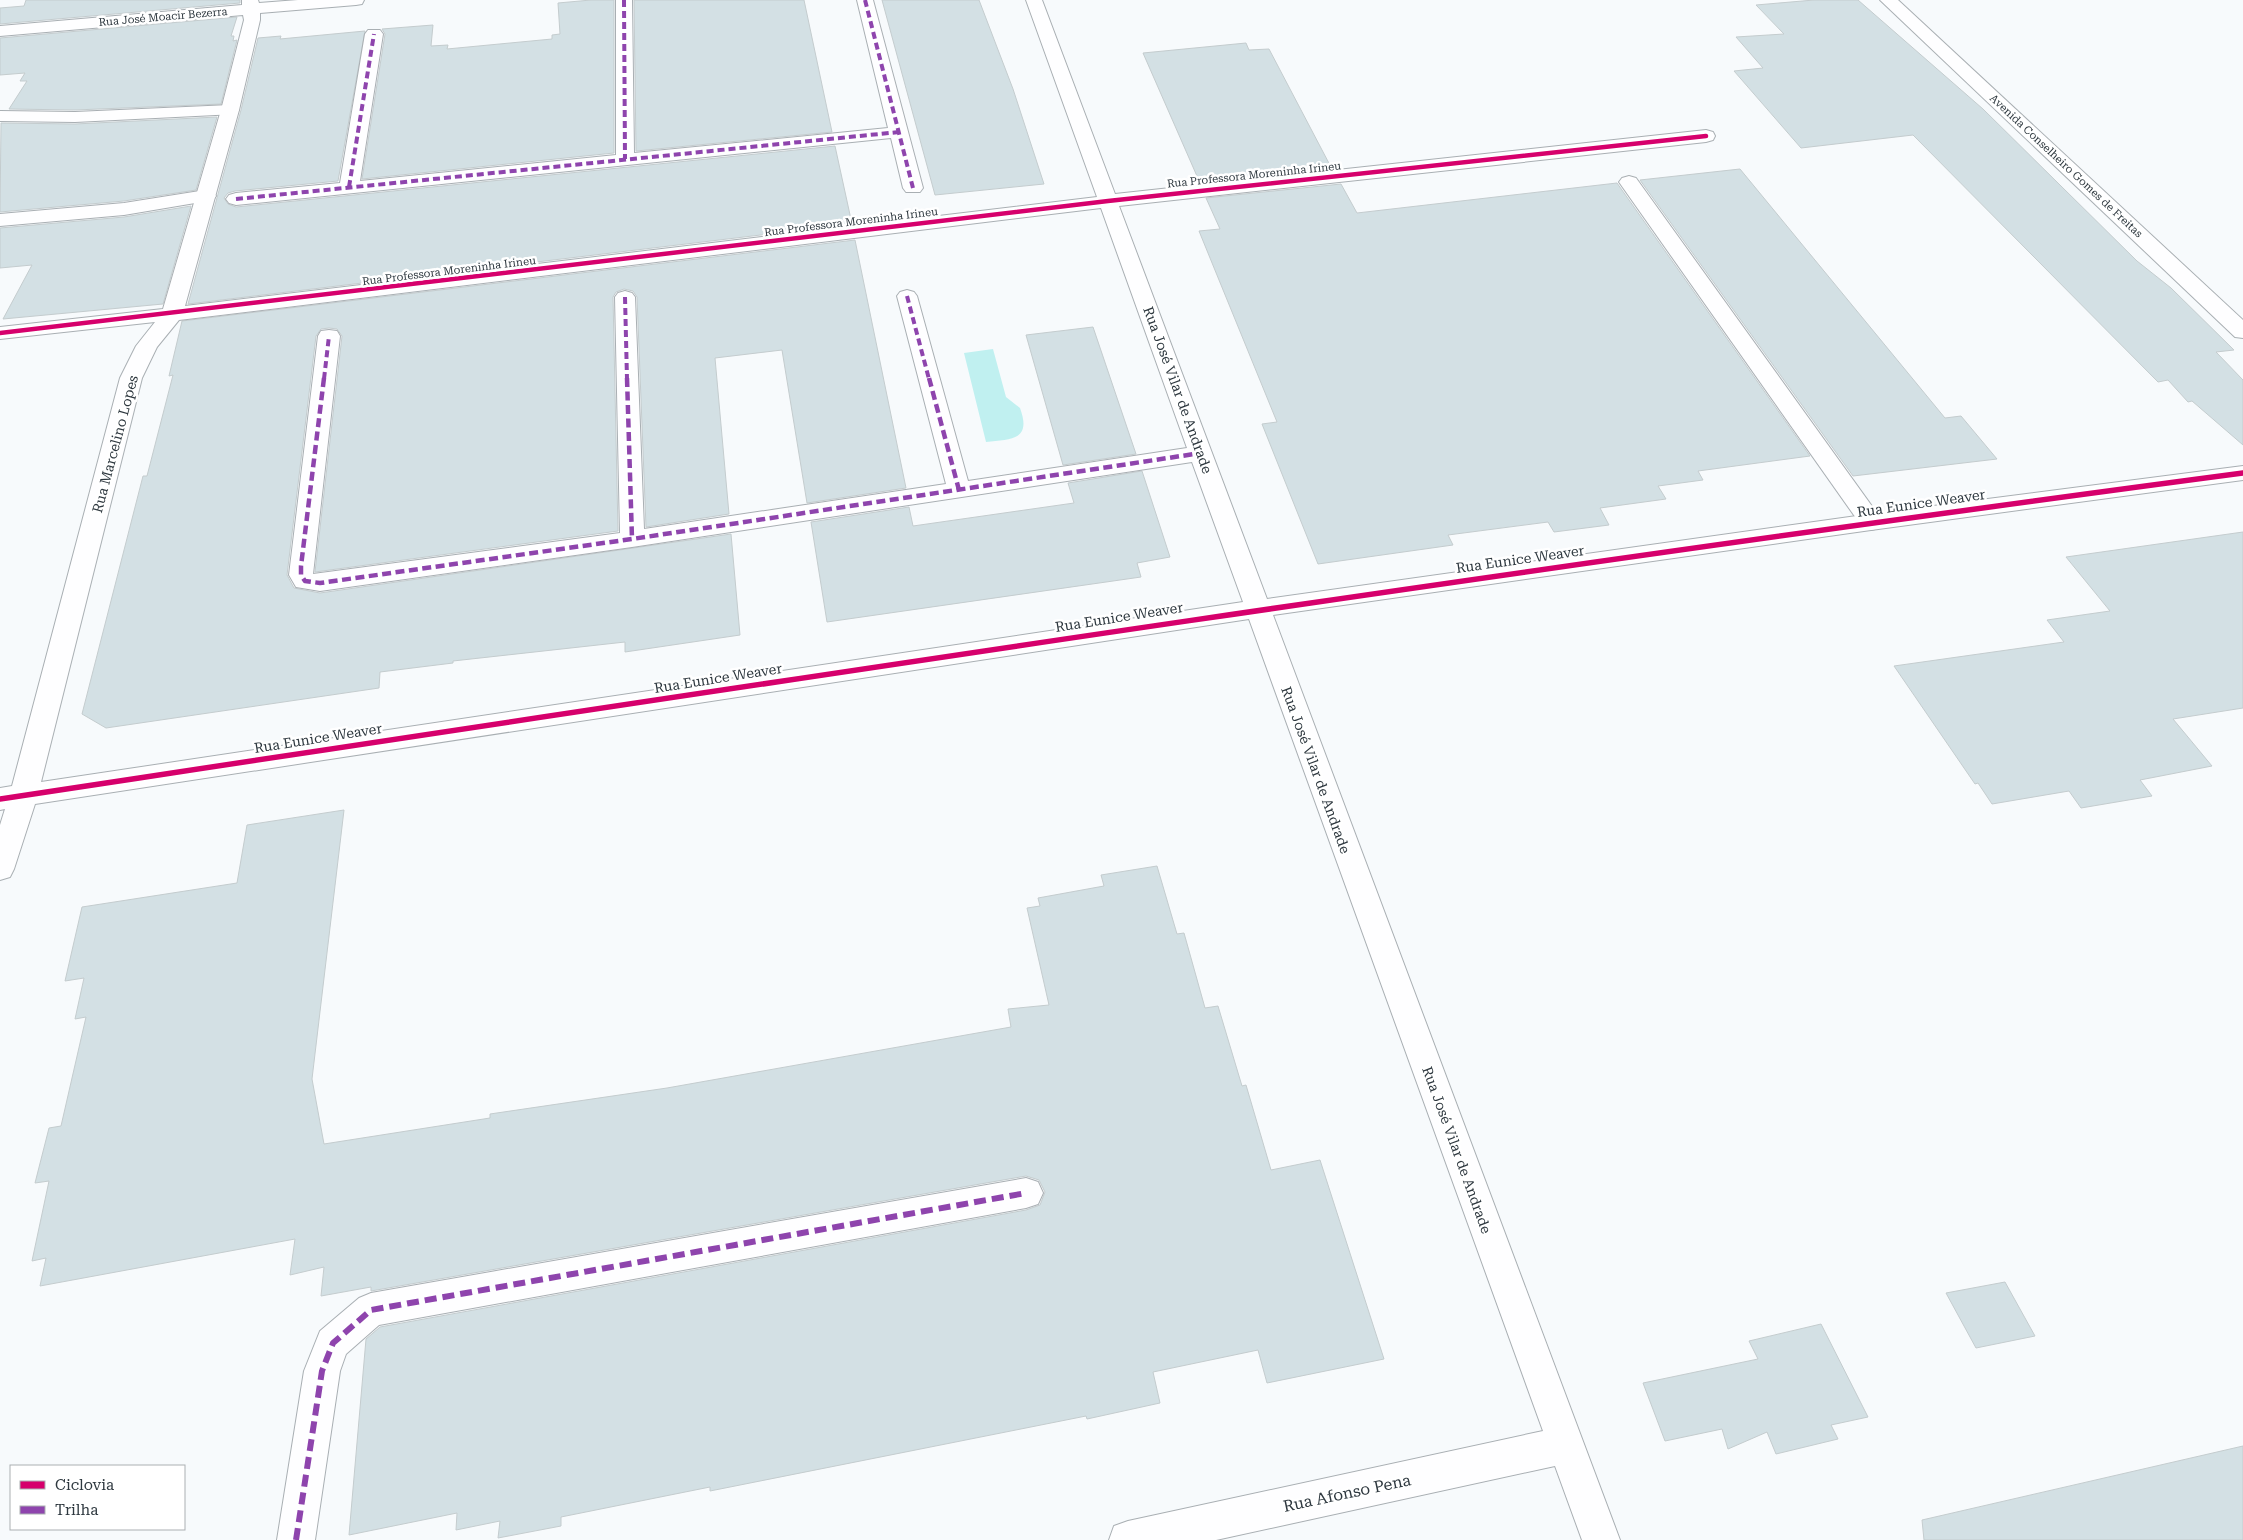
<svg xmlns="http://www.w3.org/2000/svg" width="2243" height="1540" viewBox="0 0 2243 1540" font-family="'Roboto Serif',serif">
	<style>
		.water { fill: #c0f0f0 }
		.building { fill: #d3e0e4; stroke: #c4ccce }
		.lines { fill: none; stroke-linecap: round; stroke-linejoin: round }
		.service-casing { stroke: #a9afb3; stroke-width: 2 }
		.minor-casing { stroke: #a9afb3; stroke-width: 2 }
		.service { fill: #fefeff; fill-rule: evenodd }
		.minor { fill: #fefeff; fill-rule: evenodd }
		.quiet-far2 { stroke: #8e44ad; stroke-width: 4; stroke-dasharray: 7 4; stroke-linecap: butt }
		.quiet-far1 { stroke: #8e44ad; stroke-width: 4.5; stroke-dasharray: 9 4.5; stroke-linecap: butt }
		.quiet { stroke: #8e44ad; stroke-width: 6; stroke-dasharray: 12 6; stroke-linecap: butt }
		.cycleway-far1-casing { stroke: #fff; stroke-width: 6 }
		.cycleway-casing { stroke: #fff; stroke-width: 9 }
		.cycleway-far1 { stroke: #d6006c; stroke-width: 4.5 }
		.cycleway { stroke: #d6006c; stroke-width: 5.5 }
		.labels { text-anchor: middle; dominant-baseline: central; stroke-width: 5; stroke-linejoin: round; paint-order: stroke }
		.far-street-label { font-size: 11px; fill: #2e383f; stroke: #fff }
		.street-label { font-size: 14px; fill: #2e383f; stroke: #fff }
		.near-street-label { font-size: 16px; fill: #2e383f; stroke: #fff }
	</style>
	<rect width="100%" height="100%" fill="#f7fafc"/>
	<path class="water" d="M 993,349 L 1006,397 L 1020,408 C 1032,441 1011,439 986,442 L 964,353 Z"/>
	<g class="building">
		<path d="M 26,0 L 240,0 L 240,3 L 0,24 L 0,8 L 24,6 Z"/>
		<path d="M 591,0 L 614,0 L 614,153 L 362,179 L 385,34 L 382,29 L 433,25 L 431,46 L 448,45 L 447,49 L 552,39 L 552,35 L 560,34 L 558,3 Z"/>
		<path d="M 634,0 L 804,0 L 832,132 L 636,151 Z"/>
		<path d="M 882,0 L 979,0 L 1013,89 L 1044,184 L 935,195 Z"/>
		<path d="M 1814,0 L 1858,0 L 1983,109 L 2137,261 L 2171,288 L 2234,350 L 2216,352 L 2243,380 L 2243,445 L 2192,401 L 2188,402 L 2168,380 L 2158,382 L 1913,135 L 1801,148 L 1734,71 L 1763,68 L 1736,37 L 1784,34 L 1756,5 Z"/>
		<path d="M 237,17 L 231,36 L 234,36 L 233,41 L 237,40 L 221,104 L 75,110 L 9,109 L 27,81 L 20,81 L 25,73 L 0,75 L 0,38 Z"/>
		<path d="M 365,31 L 338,181 L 235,191 L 228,193 L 224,198 L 228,204 L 236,207 L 835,146 L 852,224 L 188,304 L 241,110 L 258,38 L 281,36 L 280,39 Z"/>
		<path d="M 1246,43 L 1249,50 L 1269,49 L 1332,169 L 1200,183 L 1143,53 Z"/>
		<path d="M 217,117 L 196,190 L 124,201 L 0,212 L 1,123 L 75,124 Z"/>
		<path d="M 1740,169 L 1945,418 L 1961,416 L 1997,459 L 1853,476 L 1640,180 Z"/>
		<path d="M 1617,183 L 1810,456 L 1698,471 L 1703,480 L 1658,486 L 1666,499 L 1600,508 L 1609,525 L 1554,532 L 1548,522 L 1448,535 L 1453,545 L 1318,564 L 1262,424 L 1277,422 L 1199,231 L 1220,229 L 1206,198 L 1341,184 L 1357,213 Z"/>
		<path d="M 191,206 L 163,304 L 3,319 L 32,265 L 0,268 L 0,228 L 124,217 Z"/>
		<path d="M 855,240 L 906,488 L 807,503 L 782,350 L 715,358 L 729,514 L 646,527 L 637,297 L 633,291 L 624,289 L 616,292 L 613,297 L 618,531 L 315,572 L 342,336 L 337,329 L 329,328 L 321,329 L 316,336 L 287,575 L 294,588 L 320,593 L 731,534 L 740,635 L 625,652 L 625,642 L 453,661 L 453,663 L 380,672 L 379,688 L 106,728 L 82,714 L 143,476 L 147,476 L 173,375 L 169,376 L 182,321 Z"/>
		<path d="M 1093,327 L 1136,454 L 1063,465 L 1026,335 Z"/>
		<path d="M 1142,471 L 1170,557 L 1137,563 L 1141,577 L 827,622 L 811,522 L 909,507 L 913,526 L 1074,503 L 1068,483 Z"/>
		<path d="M 2243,532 L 2243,708 L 2173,719 L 2212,766 L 2140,780 L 2152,796 L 2081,808 L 2069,791 L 1992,804 L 1978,783 L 1975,784 L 1894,666 L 2064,642 L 2047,620 L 2110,611 L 2066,557 Z"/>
		<path d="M 344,810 L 312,1079 L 324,1144 L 490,1118 L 490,1114 L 667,1088 L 1011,1027 L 1008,1009 L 1049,1005 L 1027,908 L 1040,906 L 1038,898 L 1104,886 L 1101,875 L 1157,866 L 1177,934 L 1184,933 L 1205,1008 L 1218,1006 L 1242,1086 L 1246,1085 L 1271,1170 L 1320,1160 L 1384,1359 L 1267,1383 L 1258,1350 L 1153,1372 L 1160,1403 L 1087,1419 L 1086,1416 L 710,1491 L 710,1487 L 561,1517 L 561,1526 L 498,1538 L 500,1521 L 456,1530 L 457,1513 L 349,1535 L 366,1339 L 380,1327 L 1026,1210 L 1040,1205 L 1045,1192 L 1039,1180 L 1026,1176 L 371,1291 L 371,1287 L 321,1296 L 324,1267 L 290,1275 L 295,1239 L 40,1286 L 46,1258 L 32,1261 L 49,1181 L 35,1183 L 49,1128 L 61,1126 L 86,1017 L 75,1019 L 84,978 L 65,981 L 82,907 L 237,883 L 247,825 Z"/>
		<path d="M 2005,1282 L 2035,1336 L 1976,1348 L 1946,1293 Z"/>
		<path d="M 1821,1324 L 1868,1417 L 1831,1425 L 1838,1439 L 1776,1454 L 1767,1432 L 1728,1449 L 1722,1429 L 1665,1441 L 1643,1383 L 1758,1359 L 1749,1341 Z"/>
		<path d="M 2243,1446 L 2243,1540 L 1924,1540 L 1922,1520 Z"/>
	</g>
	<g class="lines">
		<g class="service-casing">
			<g id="service">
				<path d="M 230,105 L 236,106 L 239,110 L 236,114 L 75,122 L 0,121 L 0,111 L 75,112 Z"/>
				<path d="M 1629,176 L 1636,178 L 1879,516 L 1883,522 L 1879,528 L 1871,530 L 1863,528 L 1619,182 L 1622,178 Z"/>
				<path d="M 206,190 L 213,192 L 216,196 L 213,200 L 124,215 L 0,226 L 0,214 L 124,203 Z"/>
			</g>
		</g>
		<g class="minor-casing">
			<g id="minor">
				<path d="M 242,0 L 258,0 L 259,3 L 298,0 L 364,0 L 362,4 L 356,5 L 260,13 L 260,20 L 239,110 L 185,306 L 1097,197 L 1026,0 L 1042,0 L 1115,194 L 1706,130 L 1713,132 L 1715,136 L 1713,140 L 1706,142 L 1119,206 L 1267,599 L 1871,514 L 2243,466 L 2243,480 L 1871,530 L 1273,615 L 1620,1540 L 1582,1540 L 1555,1466 L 1216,1540 L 1109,1540 L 1114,1526 L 1128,1521 L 1543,1431 L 1249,619 L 35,804 L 14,869 L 10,877 L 0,880 L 0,825 L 5,809 L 0,810 L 0,788 L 12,786 L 120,378 L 136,346 L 155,322 L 0,339 L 0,327 L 163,309 L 221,110 L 244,20 L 243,15 L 0,36 L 0,26 L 242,5 ZM 1101,208 L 1187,448 L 968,481 L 917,296 L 914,292 L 907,290 L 900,292 L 897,296 L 946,484 L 644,529 L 635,297 L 632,293 L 625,291 L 618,293 L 615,297 L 620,533 L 313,574 L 340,336 L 337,331 L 329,330 L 321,331 L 318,336 L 289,575 L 296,587 L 320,591 L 632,547 L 1192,462 L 1243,602 L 41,782 L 142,378 L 157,347 L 179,320 Z"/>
				<path d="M 616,0 L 632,0 L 634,153 L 888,128 L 857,0 L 873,0 L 923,188 L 920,192 L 906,192 L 903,188 L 891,138 L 236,205 L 229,203 L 226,199 L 229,195 L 236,193 L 340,183 L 365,34 L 368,30 L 380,30 L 383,34 L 360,181 L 616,155 Z"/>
				<path d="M 1880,0 L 1898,0 L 2243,320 L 2243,338 L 2235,337 Z"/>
				<path d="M 1026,1178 L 1038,1182 L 1043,1193 L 1038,1204 L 1026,1208 L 379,1325 L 346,1354 L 340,1371 L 315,1540 L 277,1540 L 304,1371 L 320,1331 L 359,1298 L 371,1293 Z"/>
			</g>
		</g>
		<use href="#service" class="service"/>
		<use href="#minor" class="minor"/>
		<g class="quiet-far2">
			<path d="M 624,0 L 625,159"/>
			<path d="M 865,0 L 913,188"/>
			<path d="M 349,187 L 374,34"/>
			<path d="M 236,199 L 899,132"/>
			<path d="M 907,296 L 929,379"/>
			<path d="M 625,297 L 627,379"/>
			<path d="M 324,379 L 329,336"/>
		</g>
		<g class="quiet-far1">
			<path d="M 324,378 L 301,566 L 301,575 L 305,581 L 320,583 L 632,539 L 1201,453"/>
			<path d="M 627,378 L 632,539"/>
			<path d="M 929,378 L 959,490"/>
		</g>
		<path class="quiet" d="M 296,1540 L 322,1371 L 333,1343 L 371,1310 L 1026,1193"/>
		<g class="cycleway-far1-casing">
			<path id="cycleway-far1" d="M 0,333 L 1108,201 L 1706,136"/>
		</g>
		<g class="cycleway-casing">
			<path id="cycleway" d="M 0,799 C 747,686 1494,572 2243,473"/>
		</g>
		<use href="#cycleway-far1" class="cycleway-far1"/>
		<use href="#cycleway" class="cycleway"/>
	</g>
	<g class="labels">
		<g class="far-street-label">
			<text transform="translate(163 17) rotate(-5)">Rua José Moacir Bezerra</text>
			<text transform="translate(2066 166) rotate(43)">Avenida Conselheiro Gomes de Freitas</text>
			<text transform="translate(1254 175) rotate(-6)">Rua Professora Moreninha Irineu</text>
			<text transform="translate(851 222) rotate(-7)">Rua Professora Moreninha Irineu</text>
			<text transform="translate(449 271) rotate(-7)">Rua Professora Moreninha Irineu</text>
		</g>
		<g class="street-label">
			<text transform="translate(1178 390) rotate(70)">Rua José Vilar de Andrade</text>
			<text transform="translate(115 444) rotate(-75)">Rua Marcelino Lopes</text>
			<text transform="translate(1921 503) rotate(-8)">Rua Eunice Weaver</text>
			<text transform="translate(1520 559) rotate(-8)">Rua Eunice Weaver</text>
			<text transform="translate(1119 617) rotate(-9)">Rua Eunice Weaver</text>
			<text transform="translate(718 678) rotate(-9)">Rua Eunice Weaver</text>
			<text transform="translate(318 738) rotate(-9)">Rua Eunice Weaver</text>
			<text transform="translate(1316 770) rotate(70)">Rua José Vilar de Andrade</text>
			<text transform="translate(1457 1150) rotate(70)">Rua José Vilar de Andrade</text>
		</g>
		<g class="near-street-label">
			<text transform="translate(1347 1493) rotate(-12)">Rua Afonso Pena</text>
		</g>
	</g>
	<rect x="10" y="1465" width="175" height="65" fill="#ffffff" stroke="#abafb2"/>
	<rect x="20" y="1481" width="25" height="8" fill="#d6006c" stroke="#abafb2"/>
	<text x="55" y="1490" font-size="15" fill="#2e383f">Ciclovia</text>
	<rect x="20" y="1506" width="25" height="8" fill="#8e44ad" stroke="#abafb2"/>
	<text x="55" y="1515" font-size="15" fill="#2e383f">Trilha</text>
</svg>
